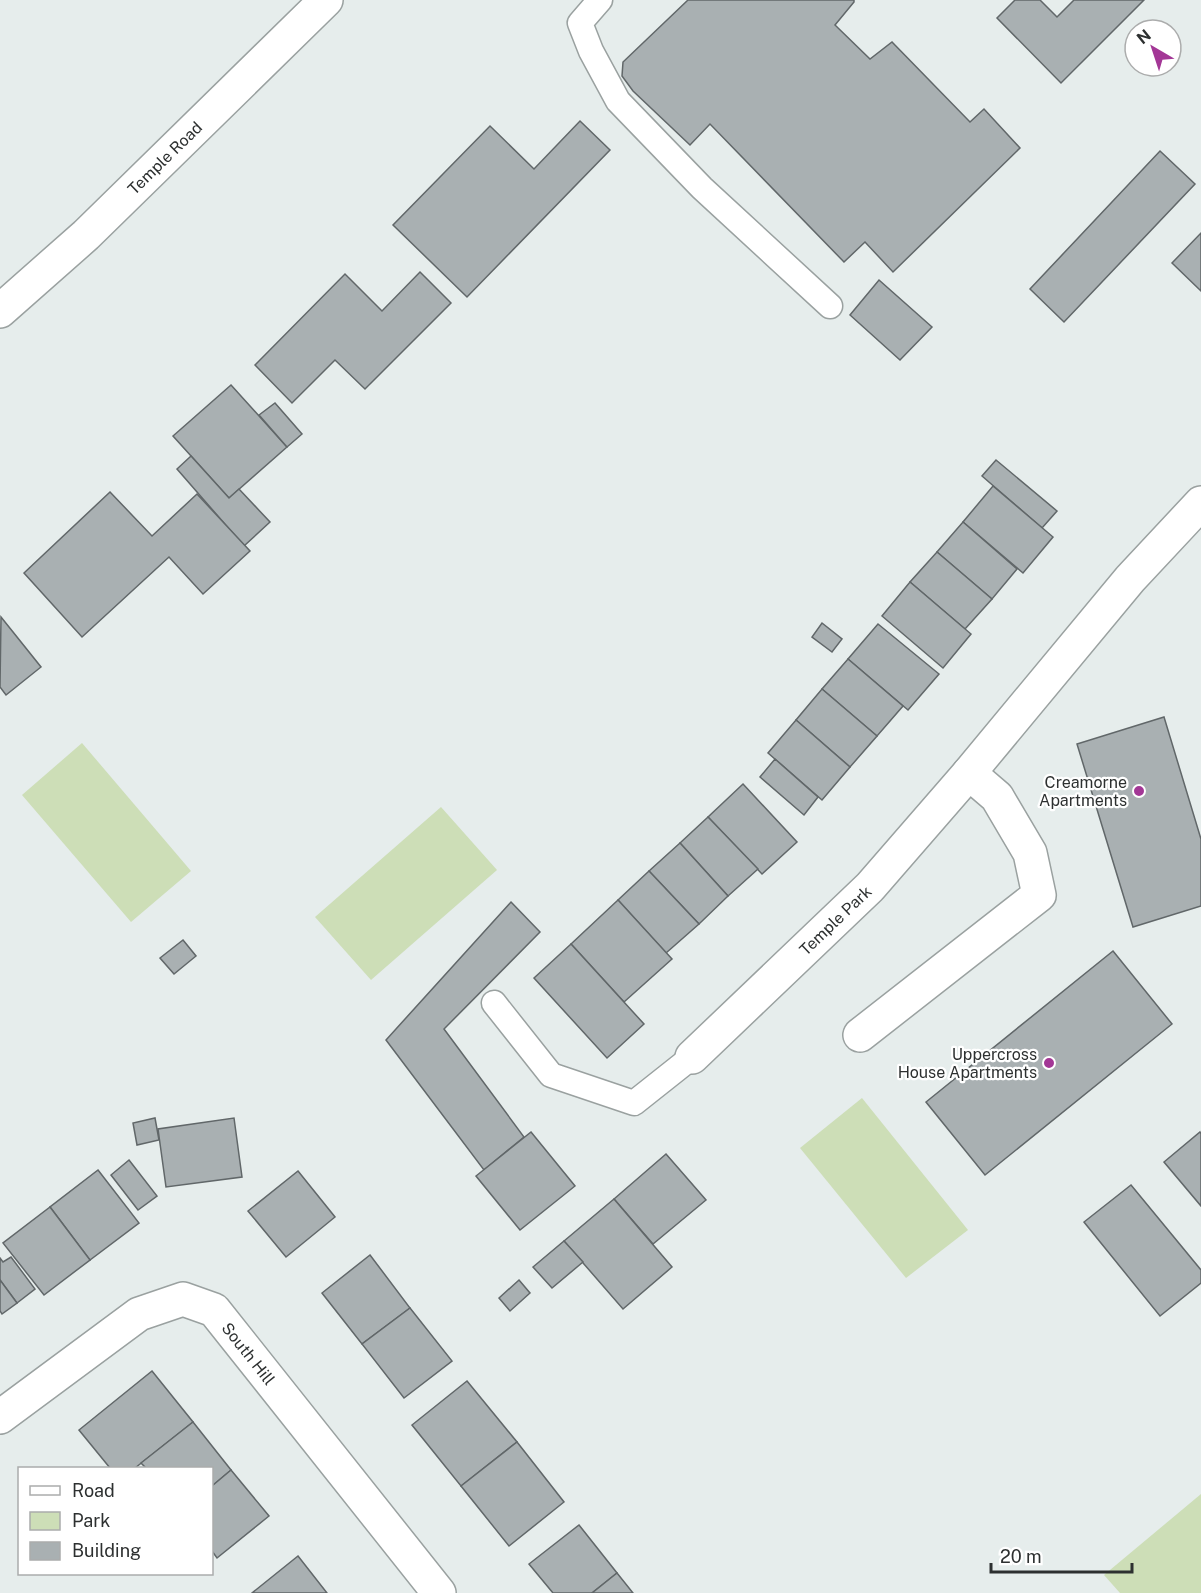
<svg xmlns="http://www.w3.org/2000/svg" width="1201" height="1593" viewBox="0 0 1201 1593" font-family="'Public Sans',sans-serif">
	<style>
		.green { fill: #cddeb7 }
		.building { fill: #a9b0b2; stroke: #616769; stroke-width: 1.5 }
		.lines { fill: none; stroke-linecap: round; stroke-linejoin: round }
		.service-casing { stroke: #9aa1a0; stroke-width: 27 }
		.minor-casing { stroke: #9aa1a0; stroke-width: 36 }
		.service { stroke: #fff; stroke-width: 24 }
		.minor { stroke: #fff; stroke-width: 33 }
		.poi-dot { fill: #a33796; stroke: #fff; stroke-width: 2 }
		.labels { text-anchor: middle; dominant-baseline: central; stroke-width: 4.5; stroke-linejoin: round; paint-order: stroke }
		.street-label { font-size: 16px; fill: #2d3030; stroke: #fff }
		.poi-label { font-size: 16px; fill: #2d3030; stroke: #fff; text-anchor: end }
	</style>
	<rect width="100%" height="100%" fill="#e6edec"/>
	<g class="green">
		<path d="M 82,743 L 191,871 L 131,922 L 22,795 Z"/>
		<path d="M 441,807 L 497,870 L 371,980 L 315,917 Z"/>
		<path d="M 862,1098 L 968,1230 L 906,1278 L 800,1148 Z"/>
		<path d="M 1201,1494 L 1201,1593 L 1120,1593 L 1104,1575 Z"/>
	</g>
	<g class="building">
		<path d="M 688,0 L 854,0 L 854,2 L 835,25 L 870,59 L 892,42 L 970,122 L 984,109 L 1020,148 L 893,272 L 865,242 L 844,262 L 710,124 L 690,145 L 633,91 L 622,76 L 623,62 Z"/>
		<path d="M 1015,0 L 1040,0 L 1057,17 L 1074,0 L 1144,0 L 1061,83 L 997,18 Z"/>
		<path d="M 580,121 L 610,150 L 467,297 L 393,225 L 490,126 L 534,169 Z"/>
		<path d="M 1160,151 L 1195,184 L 1064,322 L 1030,289 Z"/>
		<path d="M 1201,233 L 1201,291 L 1172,263 Z"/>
		<path d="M 420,272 L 451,303 L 365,389 L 335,360 L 292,403 L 255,365 L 345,274 L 382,311 Z"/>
		<path d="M 879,280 L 932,327 L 900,360 L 850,315 Z"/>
		<path d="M 231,385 L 287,447 L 229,498 L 173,436 Z"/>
		<path d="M 275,403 L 302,434 L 287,447 L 259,415 Z"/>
		<path d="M 191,456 L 229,498 L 239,489 L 270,522 L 244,546 L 177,469 Z"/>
		<path d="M 996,460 L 1057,511 L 1042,528 L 982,476 Z"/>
		<path d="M 993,486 L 1053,537 L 1023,573 L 963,522 Z"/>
		<path d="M 110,492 L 152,536 L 197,494 L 250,551 L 203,594 L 169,557 L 82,637 L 24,573 Z"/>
		<path d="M 963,522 L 1017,569 L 992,599 L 937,552 Z"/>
		<path d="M 937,552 L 992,599 L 965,629 L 910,582 Z"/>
		<path d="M 910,582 L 971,634 L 943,668 L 882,616 Z"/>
		<path d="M 1,617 L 41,667 L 6,695 L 0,687 Z"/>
		<path d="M 822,623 L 842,639 L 832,652 L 812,637 Z"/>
		<path d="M 878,624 L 939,674 L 908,710 L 848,659 Z"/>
		<path d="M 848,659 L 903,706 L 877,736 L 822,689 Z"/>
		<path d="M 822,689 L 877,736 L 850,767 L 796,720 Z"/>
		<path d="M 1164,717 L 1201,839 L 1201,906 L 1133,927 L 1077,744 Z"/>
		<path d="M 796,720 L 850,767 L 822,800 L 768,753 Z"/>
		<path d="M 775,759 L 818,797 L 804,815 L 760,777 Z"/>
		<path d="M 743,784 L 797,842 L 762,874 L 708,817 Z"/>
		<path d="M 708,817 L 758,869 L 728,896 L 680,843 Z"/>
		<path d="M 680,843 L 728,896 L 699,924 L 649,871 Z"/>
		<path d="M 649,871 L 699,924 L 666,953 L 618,900 Z"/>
		<path d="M 618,900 L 672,959 L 624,1002 L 571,944 Z"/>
		<path d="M 511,902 L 540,932 L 444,1029 L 524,1137 L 484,1170 L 386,1040 Z"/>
		<path d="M 183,940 L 196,956 L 174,974 L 160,958 Z"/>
		<path d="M 571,944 L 644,1024 L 607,1058 L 534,978 Z"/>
		<path d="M 1113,951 L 1172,1024 L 985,1175 L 926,1102 Z"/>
		<path d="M 155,1118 L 159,1140 L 137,1145 L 133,1123 Z"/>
		<path d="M 234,1118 L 242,1177 L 166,1187 L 158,1129 Z"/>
		<path d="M 531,1132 L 575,1186 L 520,1230 L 476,1176 Z"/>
		<path d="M 1200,1132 L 1201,1134 L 1201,1206 L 1164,1162 Z"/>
		<path d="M 666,1154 L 706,1200 L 653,1244 L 614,1199 Z"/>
		<path d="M 129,1160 L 157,1196 L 138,1210 L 111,1175 Z"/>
		<path d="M 98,1170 L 139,1223 L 90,1260 L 50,1207 Z"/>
		<path d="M 298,1171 L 335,1217 L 286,1257 L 248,1211 Z"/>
		<path d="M 1131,1185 L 1201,1270 L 1201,1283 L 1160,1316 L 1084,1222 Z"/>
		<path d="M 614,1199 L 672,1267 L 623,1309 L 564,1241 Z"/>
		<path d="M 50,1207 L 90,1260 L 44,1295 L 3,1243 Z"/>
		<path d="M 564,1241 L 583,1262 L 552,1288 L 533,1267 Z"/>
		<path d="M 370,1255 L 410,1308 L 362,1344 L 322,1293 Z"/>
		<path d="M 11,1257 L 35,1289 L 17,1303 L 0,1280 L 0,1258 L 3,1262 Z"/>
		<path d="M 0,1280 L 17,1303 L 2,1314 L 0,1311 Z"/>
		<path d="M 519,1280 L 530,1293 L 510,1311 L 499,1298 Z"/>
		<path d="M 410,1308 L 452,1361 L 404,1398 L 362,1344 Z"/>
		<path d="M 152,1371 L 193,1422 L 135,1468 L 110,1468 L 79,1430 Z"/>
		<path d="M 467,1381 L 517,1442 L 461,1486 L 412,1425 Z"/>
		<path d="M 193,1422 L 231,1470 L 212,1486 L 212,1468 L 146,1468 L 141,1463 Z"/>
		<path d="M 517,1442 L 564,1502 L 509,1546 L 461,1486 Z"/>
		<path d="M 231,1470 L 269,1516 L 217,1558 L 212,1551 L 212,1486 Z"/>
		<path d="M 579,1525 L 617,1573 L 592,1593 L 553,1593 L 529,1564 Z"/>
		<path d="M 298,1556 L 327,1593 L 252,1593 Z"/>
		<path d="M 617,1573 L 633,1593 L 592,1593 Z"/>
	</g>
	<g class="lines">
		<g class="service-casing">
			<g id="service">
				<path d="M 600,0 L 580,23 L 591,51 L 618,101 L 702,188 L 830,306"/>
				<path d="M 494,1003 L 551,1075 L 634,1103 L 692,1057"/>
			</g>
		</g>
		<g class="minor-casing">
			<g id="minor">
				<path id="s1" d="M 0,311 L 86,235 L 326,0"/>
				<path d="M 860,1035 L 1039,895 L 1030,853 L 997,797 L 969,773"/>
				<path id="s2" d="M 692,1057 L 870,887 L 969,773 L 1130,579 L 1201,503"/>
				<path id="s3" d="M 0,1417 L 139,1314 L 183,1299 L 214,1310 L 439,1593"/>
			</g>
		</g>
		<use href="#service" class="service"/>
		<use href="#minor" class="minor"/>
	</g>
	<g class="poi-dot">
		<circle cx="1139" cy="791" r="6"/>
		<circle cx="1049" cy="1063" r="6"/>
	</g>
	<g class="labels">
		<g class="street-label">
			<text stroke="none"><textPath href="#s1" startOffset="225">Temple Road</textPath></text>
			<text stroke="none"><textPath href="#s2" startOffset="198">Temple Park</textPath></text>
			<text stroke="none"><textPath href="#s3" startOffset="308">South Hill</textPath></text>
		</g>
		<g class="poi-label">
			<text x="1127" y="782">Creamorne<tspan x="1127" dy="18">Apartments</tspan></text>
			<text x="1037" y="1054">Uppercross<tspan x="1037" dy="18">House Apartments</tspan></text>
		</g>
	</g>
	<rect x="18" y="1467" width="195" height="108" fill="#ffffff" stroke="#abacac" stroke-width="1.5"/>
	<rect x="30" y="1486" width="30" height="9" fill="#ffffff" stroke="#abacac" stroke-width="1.5"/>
	<text x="72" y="1497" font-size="18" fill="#2d3030">Road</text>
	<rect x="30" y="1512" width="30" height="18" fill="#cddeb7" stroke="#abacac" stroke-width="1.5"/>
	<text x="72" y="1527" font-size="18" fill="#2d3030">Park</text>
	<rect x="30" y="1542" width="30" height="18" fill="#a9b0b2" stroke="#abacac" stroke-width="1.5"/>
	<text x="72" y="1557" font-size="18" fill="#2d3030">Building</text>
	<g transform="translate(1153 48) rotate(321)"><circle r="28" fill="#ffffff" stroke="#abacac" stroke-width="1.5"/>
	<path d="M0-4.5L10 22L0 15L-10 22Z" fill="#a33796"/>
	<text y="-9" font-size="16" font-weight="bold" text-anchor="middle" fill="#2d3030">N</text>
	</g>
	<path d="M991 1563v9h141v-9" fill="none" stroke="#2d3030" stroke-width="3"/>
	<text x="1000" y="1563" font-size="18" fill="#2d3030" stroke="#ffffff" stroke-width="4.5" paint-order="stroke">20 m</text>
</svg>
